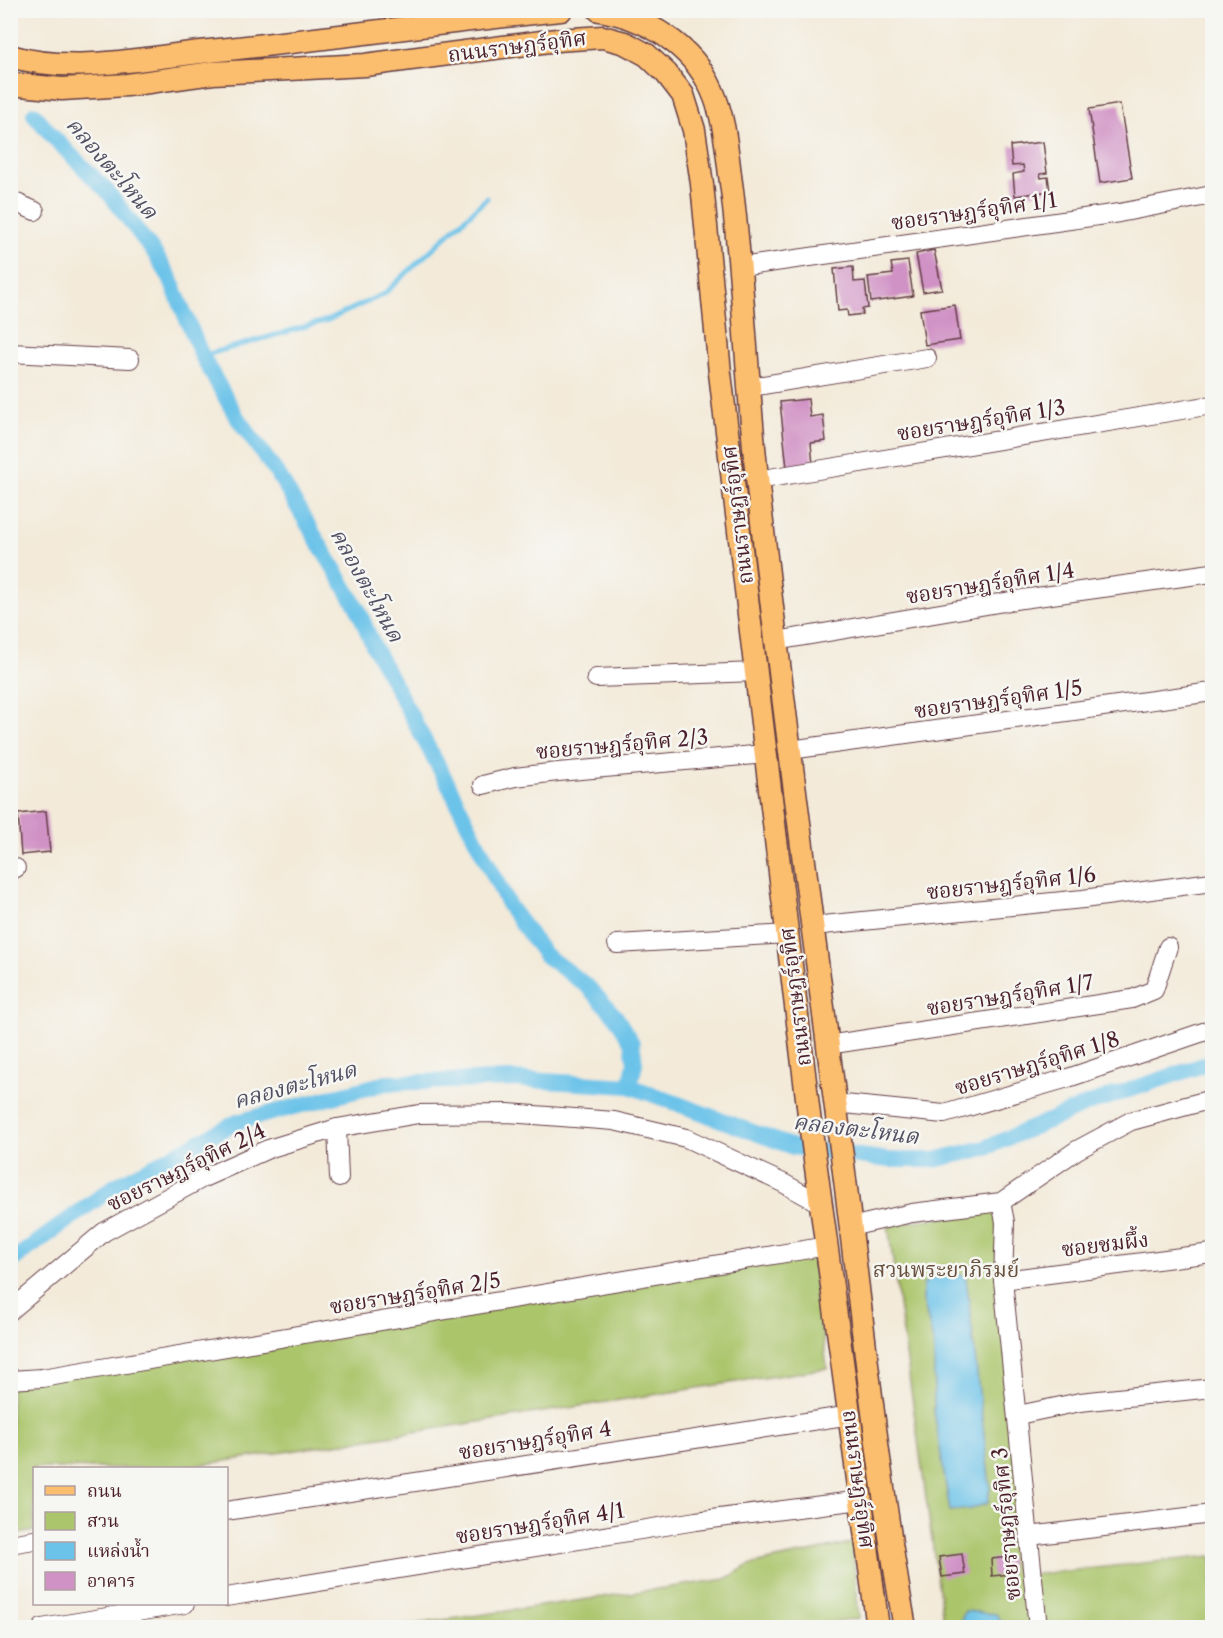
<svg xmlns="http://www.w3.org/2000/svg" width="1223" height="1638" viewBox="0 0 1223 1638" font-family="'Libre Caslon Text','Noto Serif Thai',serif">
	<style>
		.green { fill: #aac56b; stroke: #7a724b; stroke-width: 1.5 }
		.water { fill: #6cc3e9; stroke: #5b718a; stroke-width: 1.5 }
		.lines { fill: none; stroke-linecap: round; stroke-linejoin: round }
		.stream { stroke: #6cc3e9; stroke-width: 5 }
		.canal { stroke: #6cc3e9; stroke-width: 16 }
		.building { fill: #d091c5 }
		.minor-casing { stroke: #633d45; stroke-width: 20 }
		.major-casing { stroke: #633d45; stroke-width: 25 }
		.minor { stroke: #fff; stroke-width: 18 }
		.major { stroke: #fbbd6e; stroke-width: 22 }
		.labels { text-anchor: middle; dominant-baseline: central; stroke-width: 5; stroke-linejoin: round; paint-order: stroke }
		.street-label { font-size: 21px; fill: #4a1f2b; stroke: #f6f6f2 }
		.park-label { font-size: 21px; fill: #67513e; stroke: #f6f6f2 }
		.water-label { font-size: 22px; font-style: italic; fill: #545064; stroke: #f6f6f2 }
	</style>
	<rect width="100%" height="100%" fill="#f6f6f2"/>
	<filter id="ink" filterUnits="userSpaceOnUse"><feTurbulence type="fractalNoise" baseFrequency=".0167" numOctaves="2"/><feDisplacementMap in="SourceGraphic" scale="12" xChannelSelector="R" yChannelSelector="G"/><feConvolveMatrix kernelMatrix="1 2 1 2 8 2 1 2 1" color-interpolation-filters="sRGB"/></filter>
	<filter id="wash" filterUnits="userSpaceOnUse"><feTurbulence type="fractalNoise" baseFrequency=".008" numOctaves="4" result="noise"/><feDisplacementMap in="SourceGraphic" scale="24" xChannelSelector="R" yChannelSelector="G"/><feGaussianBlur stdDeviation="1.35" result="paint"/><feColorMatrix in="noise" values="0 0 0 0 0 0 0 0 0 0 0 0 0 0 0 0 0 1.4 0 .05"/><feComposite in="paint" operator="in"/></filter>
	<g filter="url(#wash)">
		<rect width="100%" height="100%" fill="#f3ead9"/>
		<g class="green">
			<path d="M 991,1211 L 998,1215 L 1027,1575 L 1212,1556 L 1212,1627 L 944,1627 L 888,1225 Z"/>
			<path d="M 812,1254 L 827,1368 L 180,1468 L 34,1468 L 34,1531 L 11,1535 L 11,1380 Z"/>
			<path d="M 852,1543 L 859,1618 L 796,1628 L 396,1627 L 726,1579 L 749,1565 Z"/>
		</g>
		<g class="water">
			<path d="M 953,1272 L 966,1277 L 990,1487 L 988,1503 L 971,1509 L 950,1511 L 934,1411 L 934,1345 L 923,1300 L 923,1285 L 931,1278 Z"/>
			<path d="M 965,1611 L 996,1614 L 1006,1627 L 958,1627 Z"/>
		</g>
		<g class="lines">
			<path class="stream" d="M 202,356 L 328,320 L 384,294 L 487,198"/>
			<g class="canal">
				<path d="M 34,114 L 55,139 L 108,192 L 155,254 L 169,276 L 202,356 L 236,416 L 279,476 L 358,609 L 373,645 L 449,786 L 509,906 L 545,955 L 587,986 L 616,1017 L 632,1043 L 635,1063 L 630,1086"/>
				<path d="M 10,1262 L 115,1186 L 237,1122 L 386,1083 L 511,1079 L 630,1086 L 793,1147 L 889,1160 L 934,1160 L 985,1148 L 1088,1104 L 1212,1062"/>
			</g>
		</g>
		<g id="blocks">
			<g class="building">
				<path d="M 1120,104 L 1132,178 L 1100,183 L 1089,109 Z"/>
				<path d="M 1043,142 L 1047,173 L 1040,174 L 1041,178 L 1048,177 L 1050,191 L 1015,196 L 1013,174 L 1024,172 L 1023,165 L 1012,166 L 1010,146 Z"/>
				<path d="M 934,250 L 942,289 L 923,292 L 916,254 Z"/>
				<path d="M 908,261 L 913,296 L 871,302 L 868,277 L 893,274 L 891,263 Z"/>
				<path d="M 853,267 L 854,282 L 865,281 L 868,308 L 862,309 L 863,314 L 848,316 L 847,310 L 838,311 L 834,269 Z"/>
				<path d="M 955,305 L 960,340 L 925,345 L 920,310 Z"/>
				<path d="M 808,399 L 810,417 L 823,415 L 826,441 L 811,443 L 813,465 L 787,468 L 780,402 Z"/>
				<path d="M 46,811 L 50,852 L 21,855 L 18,814 Z"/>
				<path d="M 962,1554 L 965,1574 L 942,1577 L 939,1557 Z"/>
				<path d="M 1010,1557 L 1011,1574 L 992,1576 L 991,1559 Z"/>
			</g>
		</g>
	</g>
	<g filter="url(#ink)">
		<use href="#blocks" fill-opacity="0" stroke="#633d45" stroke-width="1.5"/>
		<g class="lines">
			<g class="minor-casing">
				<g id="minor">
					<path d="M 10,200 L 35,211"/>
					<path d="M 740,267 L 1119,213 L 1212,195"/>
					<path d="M 10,353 L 130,359"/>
					<path d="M 751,387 L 927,358"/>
					<path d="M 757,480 L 1212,405"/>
					<path d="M 776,641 L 1022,599 L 1212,573"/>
					<path d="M 596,678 L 756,672"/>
					<path d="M 790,750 L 1212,692"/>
					<path d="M 483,785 L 515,777 L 558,772 L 766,754"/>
					<path d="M 10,871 L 16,868"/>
					<path d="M 813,926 L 1083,899 L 1212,882"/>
					<path d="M 617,944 L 788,934"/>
					<path d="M 827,1045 L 1132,999 L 1154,990 L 1168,947"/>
					<path d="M 834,1103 L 944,1114 L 1068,1078 L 1212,1029"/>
					<path d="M 337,1128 L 339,1178"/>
					<path d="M 1001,1202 L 1005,1222 L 1003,1280 L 1038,1628"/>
					<path d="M 850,1227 L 912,1213 L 1001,1202 L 1077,1150 L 1131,1121 L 1212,1099"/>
					<path d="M 1003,1280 L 1212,1253"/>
					<path d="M 10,1311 L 104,1232 L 203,1178 L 268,1149 L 337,1128 L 419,1114 L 508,1113 L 614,1121 L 686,1138 L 783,1183 L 821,1204"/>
					<path d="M 10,1380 L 42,1378 L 827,1246"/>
					<path d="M 1018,1415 L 1080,1402 L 1212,1388"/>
					<path d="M 226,1511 L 851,1415"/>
					<path d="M 1029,1536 L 1212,1514"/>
					<path d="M 10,1544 L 34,1540"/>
					<path d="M 226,1597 L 696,1521 L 861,1500"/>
					<path d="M 42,1628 L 185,1604"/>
				</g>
			</g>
			<g class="major-casing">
				<g id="major">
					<path d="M 599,10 C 645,17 692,45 712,90 C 726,121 727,156 732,190 C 744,288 747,388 758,487 C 784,721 817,954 846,1188 C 864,1335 879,1482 905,1628"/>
					<path d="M 10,56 C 71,74 138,59 200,52 C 321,40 441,22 561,10"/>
					<path d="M 10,84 L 62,89 L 127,85 L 213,73 L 365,65 L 557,40 L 603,37 L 625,43 L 647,55 L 666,73 L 683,95 L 694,130 L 702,184 L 720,373 L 810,1123 L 878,1628"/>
				</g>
			</g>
			<use href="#minor" class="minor"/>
			<use href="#major" class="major"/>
		</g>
	</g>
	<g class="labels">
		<g class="street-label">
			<text transform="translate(517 46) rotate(-7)">ถนนราษฎร์อุทิศ</text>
			<text transform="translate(974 211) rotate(-8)">ซอยราษฎร์อุทิศ 1/1</text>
			<text transform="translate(981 420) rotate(-9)">ซอยราษฎร์อุทิศ 1/3</text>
			<text transform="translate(737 515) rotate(-97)">ถนนราษฎร์อุทิศ</text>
			<text transform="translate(990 583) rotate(-9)">ซอยราษฎร์อุทิศ 1/4</text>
			<text transform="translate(998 699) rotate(-8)">ซอยราษฎร์อุทิศ 1/5</text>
			<text transform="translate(622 744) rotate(-5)">ซอยราษฎร์อุทิศ 2/3</text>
			<text transform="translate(1011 883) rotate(-6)">ซอยราษฎร์อุทิศ 1/6</text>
			<text transform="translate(1010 995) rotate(-9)">ซอยราษฎร์อุทิศ 1/7</text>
			<text transform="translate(795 997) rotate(-97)">ถนนราษฎร์อุทิศ</text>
			<text transform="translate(1037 1063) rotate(-17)">ซอยราษฎร์อุทิศ 1/8</text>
			<text transform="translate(186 1167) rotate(-26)">ซอยราษฎร์อุทิศ 2/4</text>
			<text transform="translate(1105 1244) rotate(-7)">ซอยชมผึ้ง</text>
			<text transform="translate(415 1293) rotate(-9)">ซอยราษฎร์อุทิศ 2/5</text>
			<text transform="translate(535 1440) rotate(-9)">ซอยราษฎร์อุทิศ 4</text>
			<text transform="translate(859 1479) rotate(83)">ถนนราษฎร์อุทิศ</text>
			<text transform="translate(540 1523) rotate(-9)">ซอยราษฎร์อุทิศ 4/1</text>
			<text transform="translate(1006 1524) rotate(-95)">ซอยราษฎร์อุทิศ 3</text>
		</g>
		<g class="park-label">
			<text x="946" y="1269">สวนพระยาภิรมย์</text>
		</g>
		<g class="water-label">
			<text transform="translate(112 168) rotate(49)">คลองตะโหนด</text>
			<text transform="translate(367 585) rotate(61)">คลองตะโหนด</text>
			<text transform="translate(295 1085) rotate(-15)">คลองตะโหนด</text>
			<text transform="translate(856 1129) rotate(7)">คลองตะโหนด</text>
		</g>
	</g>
	<rect width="1223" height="1638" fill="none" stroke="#f6f6f2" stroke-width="36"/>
	<rect x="33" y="1467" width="195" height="138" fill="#f6f6f2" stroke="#b1a0a2" stroke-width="1.5"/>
	<rect x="45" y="1486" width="30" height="9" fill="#fbbd6e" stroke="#b1a0a2" stroke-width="1.5"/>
	<text x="87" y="1497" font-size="18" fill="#4a1f2b">ถนน</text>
	<rect x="45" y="1512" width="30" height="18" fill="#aac56b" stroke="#b1a0a2" stroke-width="1.5"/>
	<text x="87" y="1527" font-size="18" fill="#4a1f2b">สวน</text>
	<rect x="45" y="1542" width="30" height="18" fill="#6cc3e9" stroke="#b1a0a2" stroke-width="1.5"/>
	<text x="87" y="1557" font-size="18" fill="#4a1f2b">แหล่งน้ำ</text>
	<rect x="45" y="1572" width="30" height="18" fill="#d091c5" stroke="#b1a0a2" stroke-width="1.5"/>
	<text x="87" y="1587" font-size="18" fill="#4a1f2b">อาคาร</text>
</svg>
